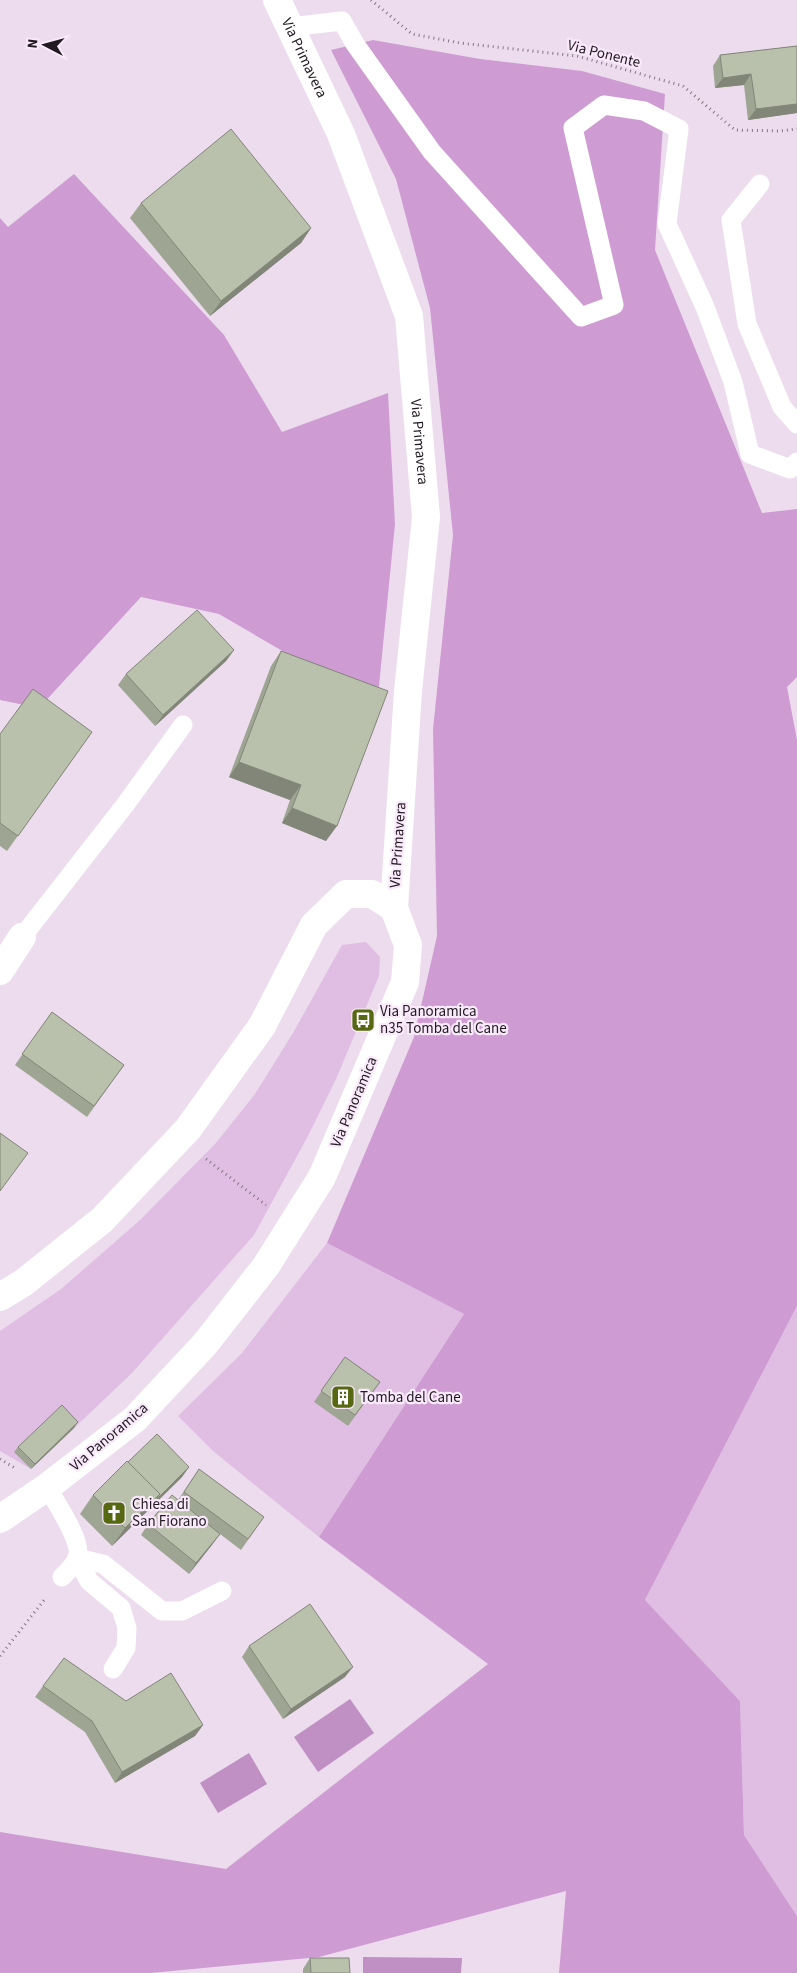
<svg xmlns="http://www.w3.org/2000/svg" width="797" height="1973" viewBox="0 0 797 1973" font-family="'Source Sans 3',sans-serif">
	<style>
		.green { fill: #e0bee3 }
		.forest { fill: #ce9cd2 }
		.water { fill: #c08fc4 }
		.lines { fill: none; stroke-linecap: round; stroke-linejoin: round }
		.path { stroke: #827783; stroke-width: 3; stroke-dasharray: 1 4; stroke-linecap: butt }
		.service { stroke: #fff; stroke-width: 19 }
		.minor { stroke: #fff; stroke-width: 28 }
		.tertiary { stroke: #fff; stroke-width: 28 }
		.wall { fill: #9fa593 }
		.shaded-wall { fill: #828678 }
		.building { fill: #b9c0ab; stroke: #828678 }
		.labels { text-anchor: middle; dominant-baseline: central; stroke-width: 4.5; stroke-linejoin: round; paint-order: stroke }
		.street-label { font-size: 15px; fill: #211b21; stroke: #fae9fb }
		.poi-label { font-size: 15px; fill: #211b21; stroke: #fae9fb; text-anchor: start }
	</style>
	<rect width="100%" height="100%" fill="#ecdcee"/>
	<g class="green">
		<path d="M 366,942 L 380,957 L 379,976 L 337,1077 L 309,1134 L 254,1235 L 132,1373 L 31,1469 L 0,1451 L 0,1331 L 61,1289 L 139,1221 L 216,1143 L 255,1094 L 293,1033 L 342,945 Z"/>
		<path d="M 327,1243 L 464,1314 L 319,1537 L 213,1451 L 178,1416 L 242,1353 Z"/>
		<path d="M 797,1306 L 797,1916 L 744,1835 L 740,1701 L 645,1600 Z"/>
	</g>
	<g class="forest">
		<path d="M 373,40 L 480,59 L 582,71 L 665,94 L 655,250 L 762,513 L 797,509 L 797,677 L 787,687 L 797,740 L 797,1306 L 645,1600 L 740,1701 L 744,1835 L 797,1916 L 797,1973 L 559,1973 L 566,1891 L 319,1957 L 151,1973 L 0,1973 L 0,1832 L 226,1869 L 488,1664 L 319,1537 L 464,1314 L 327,1243 L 414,1037 L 437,936 L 433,729 L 453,535 L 430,308 L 396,179 L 331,50 Z"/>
		<path d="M 74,174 L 224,335 L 282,432 L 388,393 L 395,524 L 377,706 L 219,614 L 141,597 L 39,708 L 0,700 L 0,218 L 8,227 Z"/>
	</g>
	<g class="water">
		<path d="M 350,1699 L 374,1733 L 318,1772 L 294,1737 Z"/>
		<path d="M 249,1753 L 267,1784 L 218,1813 L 200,1783 Z"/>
		<path d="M 363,1957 L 462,1958 L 461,1973 L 363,1973 Z"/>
	</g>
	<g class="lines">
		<g class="path">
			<path d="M 371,0 L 412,34 L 460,43 L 577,56 L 683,86 L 735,130 L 780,131 L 797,129"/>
			<path d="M 206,1159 L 266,1205"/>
			<path d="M 0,1459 L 15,1468"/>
			<path d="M 0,1656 L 45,1599"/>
		</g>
		<g class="service">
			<path d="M 289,27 L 342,21 L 355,44 L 432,152 L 581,317 L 614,305 L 573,128 L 604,105 L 644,111 L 679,129 L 667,224 L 705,307 L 733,382 L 750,454 L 790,469 L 797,462"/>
			<path d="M 760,184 L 731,220 L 747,324 L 782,407 L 797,424"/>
			<path d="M 22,937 L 125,805 L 183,725"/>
			<path d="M 47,1487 C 55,1501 84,1543 77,1559 C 74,1565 67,1572 62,1577"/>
			<path d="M 77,1558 L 103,1564 L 162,1611 L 182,1611 L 222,1591"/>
			<path d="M 77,1558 L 89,1581 L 121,1608 L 127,1628 L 126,1648 L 113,1669"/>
		</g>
		<g class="minor">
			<path id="s1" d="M 277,0 L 341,134 L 409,316 L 426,517 L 408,691 L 394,908"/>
			<path d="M 0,971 L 22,937"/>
		</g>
		<path class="tertiary" d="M 0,1297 L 23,1283 L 102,1220 L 188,1129 L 262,1026 L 314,925 L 346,894 L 372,894 L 394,908 L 408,945 L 405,982 L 322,1177 L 266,1266 L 205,1344 L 135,1419 L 47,1487 L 0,1519"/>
	</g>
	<g class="wall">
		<path d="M 797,46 L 797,113 L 748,120 L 744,85 L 715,88 L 713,66 L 720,55 Z"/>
		<path d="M 141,203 L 311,228 L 301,243 L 210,316 L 130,218 Z"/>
		<path d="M 234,650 L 226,661 L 155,726 L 118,685 L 126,674 Z"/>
		<path d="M 281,651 L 326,841 L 282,823 L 290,800 L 229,777 L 271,666 Z"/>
		<path d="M 92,732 L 7,851 L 0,846 L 0,734 Z"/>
		<path d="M 52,1012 L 124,1065 L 87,1117 L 15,1065 Z"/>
		<path d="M 345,1357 L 380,1382 L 348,1426 L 314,1402 Z"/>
		<path d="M 74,1428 L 31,1469 L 14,1452 L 18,1447 Z"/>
		<path d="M 128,1462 L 189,1467 L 182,1477 L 112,1546 L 80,1514 L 93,1495 Z"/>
		<path d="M 199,1469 L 264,1517 L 241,1550 L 220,1534 L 189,1574 L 141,1535 L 148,1524 L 178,1500 Z"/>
		<path d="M 249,1646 L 345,1677 L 283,1719 L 242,1657 Z"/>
		<path d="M 43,1686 L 126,1701 L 203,1725 L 195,1736 L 115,1783 L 85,1732 L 35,1697 Z"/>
		<path d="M 310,1958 L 350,1973 L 303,1973 L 303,1969 Z"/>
	</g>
	<g class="shaded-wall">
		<path d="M 751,74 L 744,85 L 715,88 L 723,78 Z"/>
		<path d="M 797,104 L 797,113 L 748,120 L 756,109 Z"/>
		<path d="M 311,228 L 301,243 L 210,316 L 221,301 Z"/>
		<path d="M 234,650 L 226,661 L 155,726 L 163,715 Z"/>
		<path d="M 239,762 L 301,785 L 290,800 L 229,777 Z"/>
		<path d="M 292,808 L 337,826 L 326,841 L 282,823 Z"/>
		<path d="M 78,1422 L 74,1428 L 31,1469 L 35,1464 Z"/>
		<path d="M 189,1467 L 182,1477 L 112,1546 L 125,1528 Z"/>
		<path d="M 220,1534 L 212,1545 L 189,1574 L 196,1563 Z"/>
		<path d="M 353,1667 L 345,1677 L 283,1719 L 291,1709 Z"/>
		<path d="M 203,1725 L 195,1736 L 115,1783 L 122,1772 Z"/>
	</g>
	<g class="building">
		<path d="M 797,46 L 797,104 L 756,109 L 751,74 L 723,78 L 720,55 Z"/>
		<path d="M 231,129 L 311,228 L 221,301 L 141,203 Z"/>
		<path d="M 197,610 L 234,650 L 163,715 L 126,674 Z"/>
		<path d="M 281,651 L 388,691 L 337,826 L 292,808 L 301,785 L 239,762 Z"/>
		<path d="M 33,689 L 92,732 L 18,836 L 0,823 L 0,734 Z"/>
		<path d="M 52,1012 L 124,1065 L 94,1106 L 22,1054 Z"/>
		<path d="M 0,1133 L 28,1153 L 0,1191 Z"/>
		<path d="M 345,1357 L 380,1382 L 355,1415 L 321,1391 Z"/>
		<path d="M 62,1405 L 78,1422 L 35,1464 L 18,1447 Z"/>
		<path d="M 157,1434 L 189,1467 L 154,1502 L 160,1494 L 128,1462 Z"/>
		<path d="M 127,1461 L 160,1494 L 125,1528 L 93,1495 Z"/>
		<path d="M 199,1469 L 264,1517 L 248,1539 L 184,1492 Z"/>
		<path d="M 172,1495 L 220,1534 L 196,1563 L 148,1524 Z"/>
		<path d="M 310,1604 L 353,1667 L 291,1709 L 249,1646 Z"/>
		<path d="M 64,1658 L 126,1701 L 171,1673 L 203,1725 L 122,1772 L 92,1721 L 43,1686 Z"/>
		<path d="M 310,1958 L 349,1958 L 350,1973 L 311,1973 Z"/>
	</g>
	<defs>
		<g id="bus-square" transform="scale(1.25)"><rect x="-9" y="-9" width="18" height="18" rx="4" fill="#576812" stroke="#fae9fb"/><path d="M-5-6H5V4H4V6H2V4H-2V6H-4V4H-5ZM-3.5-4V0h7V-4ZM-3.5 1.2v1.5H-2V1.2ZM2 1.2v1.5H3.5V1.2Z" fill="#fff"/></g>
		<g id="building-square" transform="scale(1.25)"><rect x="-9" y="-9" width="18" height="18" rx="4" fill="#576812" stroke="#fae9fb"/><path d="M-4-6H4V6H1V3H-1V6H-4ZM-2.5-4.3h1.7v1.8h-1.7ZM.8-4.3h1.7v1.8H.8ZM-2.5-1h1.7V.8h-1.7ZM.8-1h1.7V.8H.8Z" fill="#fff"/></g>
		<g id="church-square" transform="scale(1.25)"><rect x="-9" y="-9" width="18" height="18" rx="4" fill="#576812" stroke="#fae9fb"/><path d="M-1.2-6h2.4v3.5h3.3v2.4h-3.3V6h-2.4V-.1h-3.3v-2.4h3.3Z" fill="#fff"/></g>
	</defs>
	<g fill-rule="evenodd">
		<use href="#bus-square" x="363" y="1020"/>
		<use href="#building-square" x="343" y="1397"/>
		<use href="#church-square" x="114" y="1513"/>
	</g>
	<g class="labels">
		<g class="street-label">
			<text transform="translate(604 54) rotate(14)">Via Ponente</text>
			<text stroke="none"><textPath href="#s1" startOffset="64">Via Primavera</textPath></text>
			<text stroke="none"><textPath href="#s1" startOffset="469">Via Primavera</textPath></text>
			<text transform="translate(398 845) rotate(-86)">Via Primavera</text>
			<text transform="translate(354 1102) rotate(-67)">Via Panoramica</text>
			<text transform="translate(109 1437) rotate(-40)">Via Panoramica</text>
		</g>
		<g class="poi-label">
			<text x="380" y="1011">Via Panoramica<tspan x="380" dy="17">n35 Tomba del Cane</tspan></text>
			<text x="360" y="1397">Tomba del Cane</text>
			<text x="132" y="1504">Chiesa di<tspan x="132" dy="17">San Fiorano</tspan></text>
		</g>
	</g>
	<g transform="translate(45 45) rotate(276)" stroke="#fae9fb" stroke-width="4" paint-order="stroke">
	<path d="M0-4L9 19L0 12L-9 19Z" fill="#211b21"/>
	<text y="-8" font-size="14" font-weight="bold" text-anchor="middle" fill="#211b21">N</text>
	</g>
</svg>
